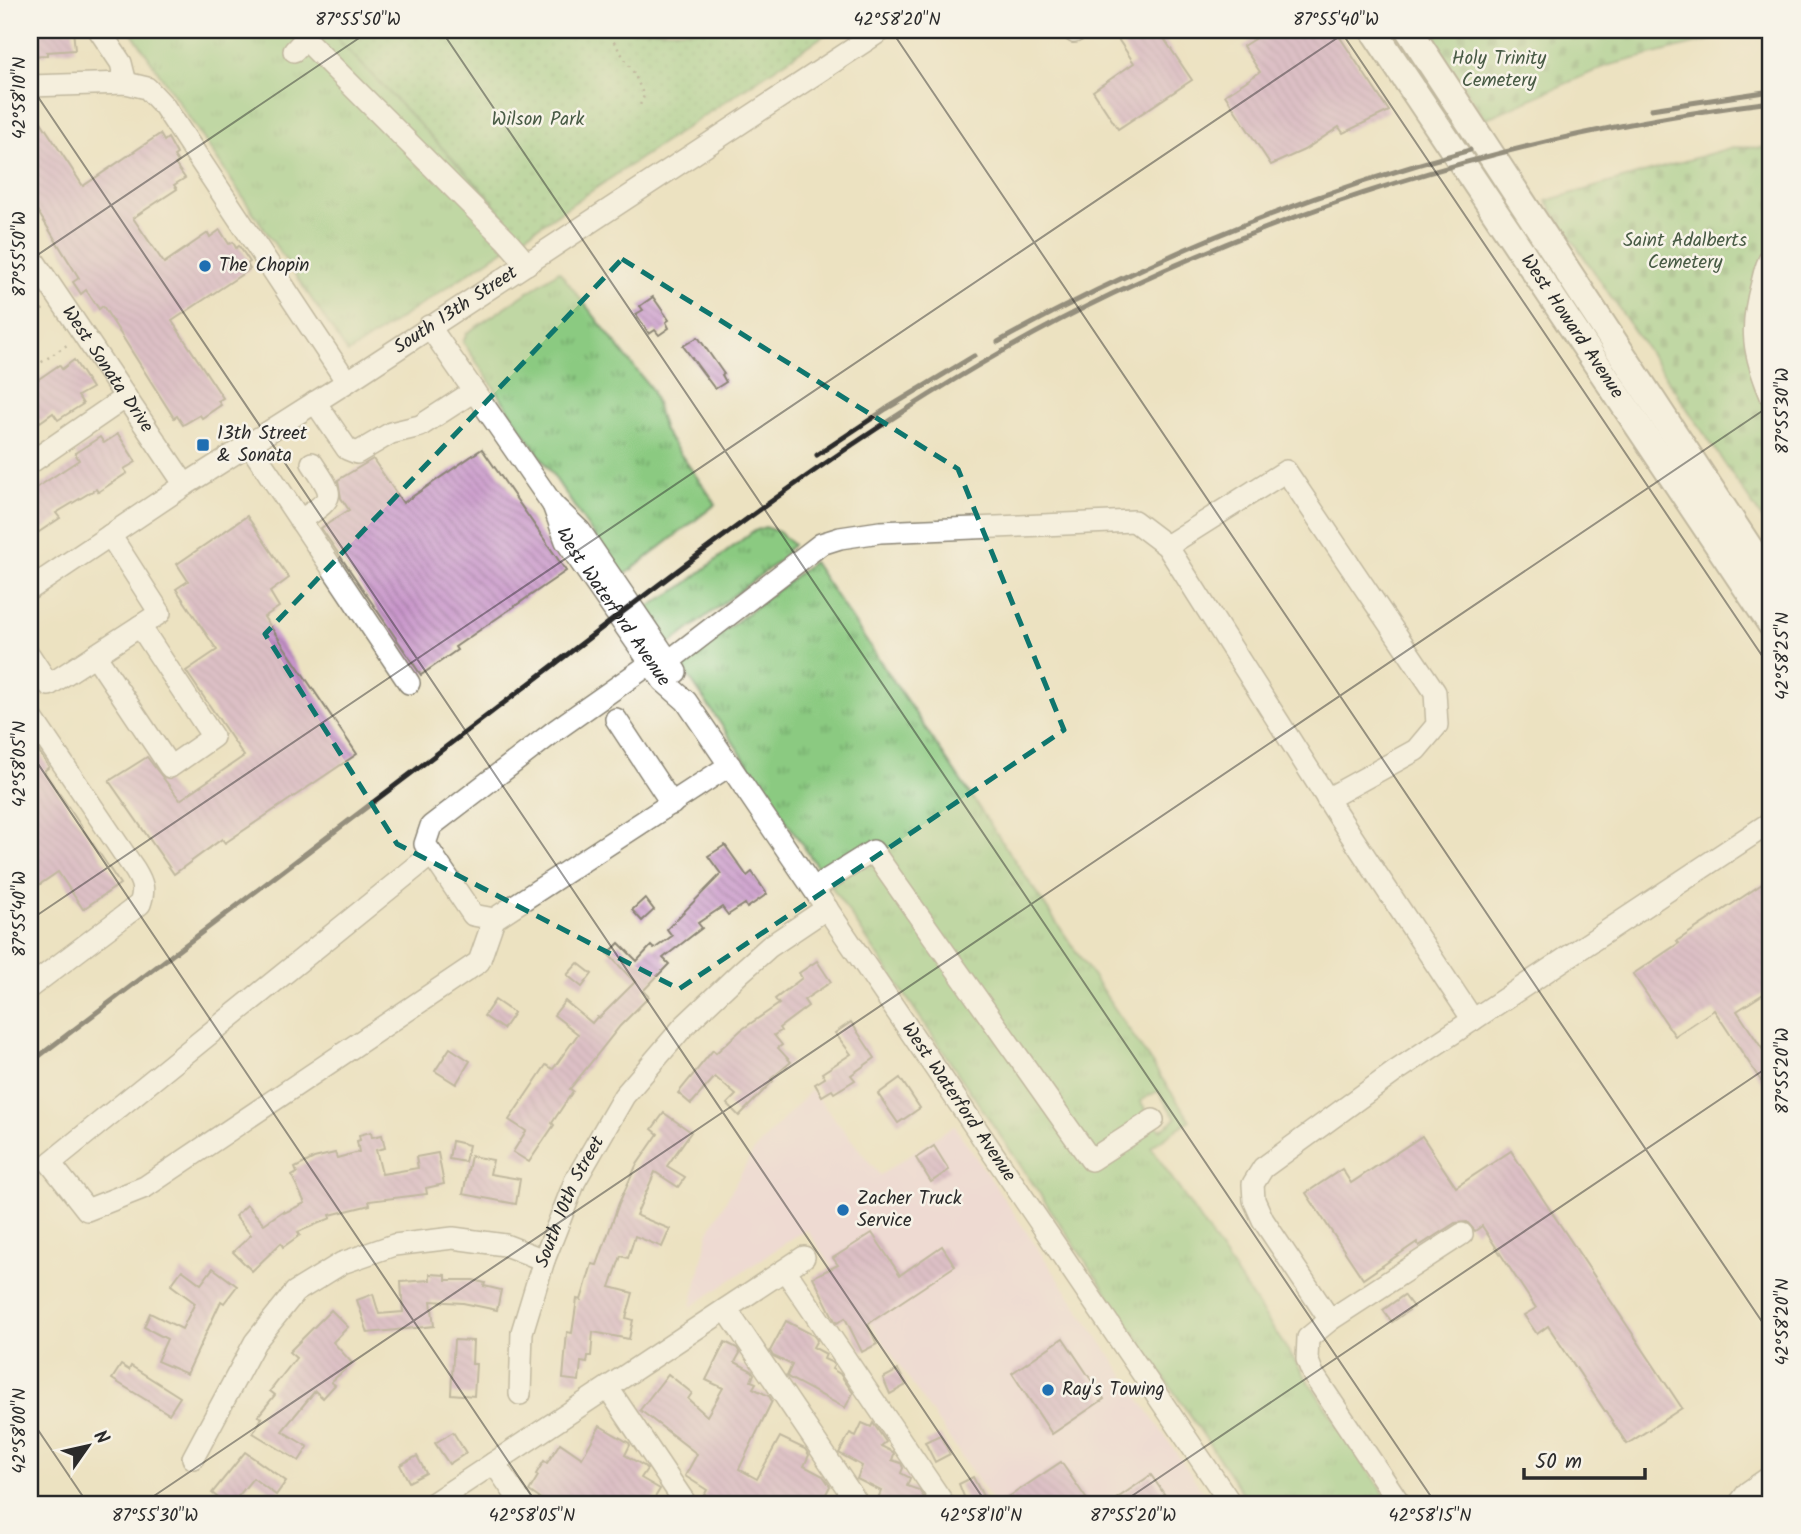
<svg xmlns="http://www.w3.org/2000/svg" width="1801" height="1534" viewBox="0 0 1801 1534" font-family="Kalam,sans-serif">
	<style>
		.built { fill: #efd0e6 }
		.grass { fill: url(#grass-tufts); stroke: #5b7a56; stroke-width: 2 }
		.cemetery { fill: url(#cemetery-stones); stroke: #5b7a56; stroke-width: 2 }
		.park { fill: url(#park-dots); stroke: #5b7a56; stroke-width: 2 }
		.building { fill: url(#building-back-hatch) }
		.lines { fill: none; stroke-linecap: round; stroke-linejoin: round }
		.minor-casing { stroke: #8c8676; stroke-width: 24 }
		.major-casing { stroke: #8c8676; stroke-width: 30 }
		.path { stroke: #8c8676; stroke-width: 2.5; stroke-dasharray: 2 5; stroke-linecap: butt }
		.minor { stroke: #fff; stroke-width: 21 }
		.major { stroke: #fff; stroke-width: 26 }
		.rail { stroke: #2b2b2b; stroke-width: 5 }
		.marked { fill: none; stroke: #0f766e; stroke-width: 5; stroke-dasharray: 14 9; stroke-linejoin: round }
		.ticks { fill: none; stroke: #2b2b2b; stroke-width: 2; stroke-opacity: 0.45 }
		.poi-dot { fill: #1f6fb2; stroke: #f7f3e8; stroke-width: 2.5 }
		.labels { text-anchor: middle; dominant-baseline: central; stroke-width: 5; stroke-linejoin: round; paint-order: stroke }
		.park-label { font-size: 19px; fill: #485b45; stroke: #f7f3e8 }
		.poi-label { font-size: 19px; fill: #2b2b2b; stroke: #f7f3e8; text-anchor: start }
		.street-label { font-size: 19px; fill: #2b2b2b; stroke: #f7f3e8 }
		.neatline { fill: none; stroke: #2b2b2b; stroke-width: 2.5 }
		.ticks-label { font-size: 18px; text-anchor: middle; fill: #2b2b2b }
	</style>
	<defs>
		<pattern id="grass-tufts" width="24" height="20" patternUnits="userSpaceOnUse" patternTransform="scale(1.75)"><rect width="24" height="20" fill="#8bca81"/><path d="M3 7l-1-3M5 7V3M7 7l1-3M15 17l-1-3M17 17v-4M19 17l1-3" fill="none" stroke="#72a46a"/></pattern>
		<pattern id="cemetery-stones" width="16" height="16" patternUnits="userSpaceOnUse" patternTransform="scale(1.75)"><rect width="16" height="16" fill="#8bca81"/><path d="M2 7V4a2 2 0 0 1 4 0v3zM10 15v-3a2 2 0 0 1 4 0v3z" fill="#72a46a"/></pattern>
		<pattern id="park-dots" width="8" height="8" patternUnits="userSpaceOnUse" patternTransform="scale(1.75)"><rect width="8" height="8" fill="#8bca81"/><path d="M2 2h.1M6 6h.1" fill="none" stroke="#72a46a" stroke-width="1.8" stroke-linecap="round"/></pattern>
		<pattern id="building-back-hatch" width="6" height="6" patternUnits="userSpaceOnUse" patternTransform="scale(1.75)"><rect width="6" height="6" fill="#c794ca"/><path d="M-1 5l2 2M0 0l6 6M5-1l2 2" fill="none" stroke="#a279a4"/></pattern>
	</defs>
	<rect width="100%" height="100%" fill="#f7f3e8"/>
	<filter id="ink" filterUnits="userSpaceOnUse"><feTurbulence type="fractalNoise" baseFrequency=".0143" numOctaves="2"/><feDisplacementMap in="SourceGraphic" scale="14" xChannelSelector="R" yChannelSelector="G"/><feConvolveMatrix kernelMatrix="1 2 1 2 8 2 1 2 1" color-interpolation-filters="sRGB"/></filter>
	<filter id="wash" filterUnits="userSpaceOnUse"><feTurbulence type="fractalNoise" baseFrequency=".00686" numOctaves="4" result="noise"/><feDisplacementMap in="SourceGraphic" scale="28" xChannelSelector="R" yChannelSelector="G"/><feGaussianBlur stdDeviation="1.57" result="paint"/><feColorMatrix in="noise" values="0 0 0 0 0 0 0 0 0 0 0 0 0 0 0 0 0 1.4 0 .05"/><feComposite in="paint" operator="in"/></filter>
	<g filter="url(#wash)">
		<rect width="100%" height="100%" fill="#ece2c1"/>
		<path class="built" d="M 811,1090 L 880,1175 L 954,1125 L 1211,1504 L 994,1504 L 806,1229 L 691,1307 L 709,1231 L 753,1152 Z"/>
		<g class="grass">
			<path d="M 130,30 L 347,30 L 559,213 L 348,353 Z"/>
			<path d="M 559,271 L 652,390 L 664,431 L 716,504 L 622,577 L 463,342 L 467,333 Z"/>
			<path d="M 765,527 L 779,532 L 793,545 L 786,551 L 788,554 L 671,643 L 665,643 L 643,610 L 683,586 L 752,532 Z"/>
			<path d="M 813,562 L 1190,1120 L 1151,1147 L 1391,1504 L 1250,1504 L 831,886 L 871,857 L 1090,1167 L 1156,1124 L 1160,1130 L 1176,1119 L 1158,1091 L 1140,1101 L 1151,1117 L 1092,1155 L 873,845 L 822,874 L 681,665 Z"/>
		</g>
		<g class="cemetery">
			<path d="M 1428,30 L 1771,30 L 1771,35 L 1735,34 L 1606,66 L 1485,119 Z"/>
			<path d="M 1733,147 L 1771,148 L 1771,532 L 1546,201 Z"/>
		</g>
		<path class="park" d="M 329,30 L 832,30 L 520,239 L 489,197 Z"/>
		<g id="blocks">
			<g class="building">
				<path d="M 30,30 L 73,30 L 75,50 L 47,52 L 47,55 L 30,56 Z"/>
				<path d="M 1112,30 L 1158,30 L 1192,80 L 1118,129 L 1093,91 L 1134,63 Z"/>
				<path d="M 1255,30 L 1335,30 L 1389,111 L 1343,133 L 1339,127 L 1304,150 L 1271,165 L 1225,95 L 1260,72 L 1243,46 L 1259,36 Z"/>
				<path d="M 30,105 L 83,186 L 160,134 L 164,141 L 168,138 L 177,154 L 174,156 L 178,162 L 175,164 L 185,178 L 174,185 L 177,189 L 133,218 L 164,263 L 208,233 L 210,237 L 220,230 L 229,244 L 233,242 L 236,248 L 239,246 L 250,262 L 247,264 L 250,269 L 172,321 L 223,398 L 218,401 L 221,405 L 202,418 L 200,415 L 183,425 L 177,416 L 174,418 L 103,306 L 99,309 L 86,290 L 81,294 L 73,282 L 79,278 L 30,199 Z"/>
				<path d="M 653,297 L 669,320 L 666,322 L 669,328 L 659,335 L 655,330 L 649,334 L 636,314 L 643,310 L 640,306 Z"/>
				<path d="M 698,337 L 724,374 L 722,375 L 726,382 L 715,389 L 683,346 Z"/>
				<path d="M 74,360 L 92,388 L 78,396 L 83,404 L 58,420 L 53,413 L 40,422 L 30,406 L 30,385 L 59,365 L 62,369 Z"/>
				<path d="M 118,434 L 136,462 L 124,469 L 127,473 L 98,492 L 96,489 L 56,513 L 60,518 L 30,538 L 30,492 L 79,460 L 75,453 L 100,437 L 104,443 Z"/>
				<path d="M 482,449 L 566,571 L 455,647 L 457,650 L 421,675 L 321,528 L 349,510 L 341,498 L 338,480 L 373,459 L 403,503 Z"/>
				<path d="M 247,516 L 289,578 L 270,592 L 279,607 L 264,617 L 357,754 L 225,843 L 222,839 L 174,874 L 109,781 L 147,757 L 180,800 L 244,756 L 186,671 L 217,650 L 176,589 L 188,581 L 177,564 Z"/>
				<path d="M 30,738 L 49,767 L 44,771 L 120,884 L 83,909 L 58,872 L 30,891 Z"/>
				<path d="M 725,845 L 747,876 L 752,872 L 767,894 L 747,908 L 745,904 L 728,915 L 722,907 L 698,923 L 702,928 L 663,958 L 669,964 L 643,991 L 649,997 L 620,1026 L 570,1089 L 573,1091 L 552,1123 L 554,1125 L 529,1162 L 513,1152 L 526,1131 L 509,1120 L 546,1065 L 553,1069 L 578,1034 L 554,1015 L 565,1001 L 592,1023 L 597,1017 L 599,1018 L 635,982 L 608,954 L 619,943 L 637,961 L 651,946 L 654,949 L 672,936 L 667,929 L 721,874 L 708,856 Z"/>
				<path d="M 1771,878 L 1771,989 L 1737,1011 L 1771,1062 L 1771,1096 L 1714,1010 L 1675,1036 L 1633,974 L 1679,943 L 1677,941 Z"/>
				<path d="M 645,898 L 654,910 L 642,921 L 632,910 Z"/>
				<path d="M 817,961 L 831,982 L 804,1000 L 808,1006 L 779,1028 L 781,1031 L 774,1035 L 782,1045 L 778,1048 L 791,1062 L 771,1079 L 773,1081 L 769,1085 L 739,1116 L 727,1104 L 736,1095 L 715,1077 L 691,1104 L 678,1093 L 713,1050 L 716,1053 L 741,1030 L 779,1004 L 775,999 L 802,978 L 799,973 Z"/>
				<path d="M 578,963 L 592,974 L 582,987 L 567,975 Z"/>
				<path d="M 495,1000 L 514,1013 L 503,1029 L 484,1016 Z"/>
				<path d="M 851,1022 L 875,1058 L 851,1075 L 855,1080 L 834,1093 L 832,1090 L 822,1096 L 815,1084 L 825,1078 L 822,1073 L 851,1054 L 835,1033 Z"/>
				<path d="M 450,1048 L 470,1061 L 456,1084 L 435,1071 Z"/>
				<path d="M 900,1078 L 920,1108 L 898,1123 L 878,1094 Z"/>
				<path d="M 664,1113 L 691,1132 L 667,1166 L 685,1177 L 678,1187 L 655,1172 L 636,1215 L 670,1229 L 662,1247 L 635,1236 L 628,1258 L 621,1256 L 610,1287 L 633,1293 L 626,1318 L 633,1320 L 629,1339 L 593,1332 L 591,1356 L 588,1356 L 587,1363 L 581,1362 L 579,1381 L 563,1379 L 567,1332 L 572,1333 L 577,1299 L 581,1300 L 592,1264 L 597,1265 L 619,1203 L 636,1166 L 658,1134 L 652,1129 Z"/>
				<path d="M 371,1132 L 372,1137 L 382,1135 L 385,1148 L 376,1150 L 382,1174 L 418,1168 L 416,1157 L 438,1153 L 444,1184 L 426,1188 L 427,1194 L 369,1201 L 370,1205 L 330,1215 L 331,1218 L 298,1232 L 300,1235 L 283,1247 L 281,1243 L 252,1271 L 233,1252 L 251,1235 L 235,1216 L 247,1205 L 264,1224 L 283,1211 L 284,1213 L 305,1203 L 292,1176 L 297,1173 L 295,1168 L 314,1158 L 335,1153 L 337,1158 L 359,1152 L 357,1141 L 360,1140 L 359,1135 Z"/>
				<path d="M 1422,1136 L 1456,1187 L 1511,1151 L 1682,1408 L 1627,1444 L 1548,1326 L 1537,1334 L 1524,1315 L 1536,1308 L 1482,1226 L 1475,1231 L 1467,1222 L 1455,1223 L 1419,1246 L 1417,1242 L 1363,1279 L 1306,1193 L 1342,1169 L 1351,1183 Z"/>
				<path d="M 452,1141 L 469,1145 L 465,1162 L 449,1159 Z"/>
				<path d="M 934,1146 L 949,1170 L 931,1182 L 916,1158 Z"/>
				<path d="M 471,1156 L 493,1160 L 490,1174 L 520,1179 L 516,1204 L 463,1194 Z"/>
				<path d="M 872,1233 L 900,1275 L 942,1246 L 955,1266 L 868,1324 L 877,1344 L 862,1352 L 845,1318 L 837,1323 L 835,1321 L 813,1277 L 838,1265 L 833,1258 Z"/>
				<path d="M 213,1268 L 237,1286 L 224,1303 L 221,1301 L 187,1374 L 157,1361 L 167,1339 L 144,1327 L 150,1313 L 182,1329 L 195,1303 L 171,1285 L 182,1270 L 201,1284 Z"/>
				<path d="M 430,1274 L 446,1275 L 446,1280 L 473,1280 L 485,1283 L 484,1286 L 501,1290 L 497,1310 L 463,1303 L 431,1301 L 434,1326 L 368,1333 L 357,1300 L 373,1294 L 379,1314 L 403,1312 L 401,1282 L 430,1280 Z"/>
				<path d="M 1404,1295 L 1413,1307 L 1392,1322 L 1383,1310 Z"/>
				<path d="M 331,1310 L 348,1327 L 333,1342 L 352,1363 L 331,1382 L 335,1385 L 323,1398 L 315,1391 L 282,1431 L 308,1447 L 299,1461 L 253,1433 L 262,1418 L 258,1416 L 275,1395 L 270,1391 L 296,1358 L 289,1352 Z"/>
				<path d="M 786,1321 L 813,1335 L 817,1340 L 813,1347 L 826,1354 L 824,1359 L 833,1363 L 834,1366 L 832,1369 L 840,1374 L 853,1393 L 845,1408 L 789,1378 L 787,1376 L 792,1365 L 773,1356 L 770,1351 Z"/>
				<path d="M 1063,1338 L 1104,1399 L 1052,1434 L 1012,1373 Z"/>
				<path d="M 454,1340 L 473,1341 L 472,1364 L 476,1364 L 474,1396 L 451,1394 Z"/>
				<path d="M 725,1342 L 737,1348 L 740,1353 L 735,1362 L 752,1371 L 754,1374 L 751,1381 L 756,1383 L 753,1388 L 769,1396 L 772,1401 L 739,1469 L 757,1479 L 780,1437 L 805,1449 L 809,1455 L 804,1466 L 823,1476 L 830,1486 L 821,1504 L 699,1504 L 707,1490 L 685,1476 L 697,1454 L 640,1410 L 668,1374 L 692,1393 L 688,1399 L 707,1416 L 723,1388 L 706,1380 Z"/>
				<path d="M 121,1365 L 129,1370 L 131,1366 L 180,1397 L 169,1414 L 112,1379 Z"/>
				<path d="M 898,1370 L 906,1385 L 890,1394 L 883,1378 Z"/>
				<path d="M 862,1423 L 871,1427 L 873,1423 L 886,1442 L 881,1446 L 893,1452 L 894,1454 L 892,1460 L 901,1463 L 903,1468 L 901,1473 L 910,1478 L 907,1486 L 919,1490 L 928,1504 L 876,1504 L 881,1491 L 857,1479 L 862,1466 L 839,1453 L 850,1433 L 856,1436 Z"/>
				<path d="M 600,1426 L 629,1443 L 630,1445 L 625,1455 L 644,1466 L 647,1469 L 641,1478 L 660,1489 L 651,1504 L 548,1504 L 529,1491 L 538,1476 L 536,1474 L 544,1461 L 547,1463 L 560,1443 L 582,1458 Z"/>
				<path d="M 453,1432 L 466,1453 L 449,1464 L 435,1443 Z"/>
				<path d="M 940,1435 L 950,1454 L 935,1462 L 925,1442 Z"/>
				<path d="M 245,1452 L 286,1481 L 276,1495 L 253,1478 L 232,1504 L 226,1504 L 212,1493 Z"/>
				<path d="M 417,1456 L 426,1473 L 409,1482 L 400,1465 Z"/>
				<path d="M 1061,1462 L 1090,1504 L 998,1504 Z"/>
				<path d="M 1151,1475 L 1171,1504 L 1109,1504 Z"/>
				<path d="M 973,1477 L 987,1504 L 967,1504 L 959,1484 Z"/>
			</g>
		</g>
	</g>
	<g filter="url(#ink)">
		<use href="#blocks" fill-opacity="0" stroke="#8c8676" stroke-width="2"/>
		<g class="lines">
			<g class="minor-casing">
				<g id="minor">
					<path d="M 99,30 L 121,63 L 126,83"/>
					<path d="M 1073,30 L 1074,32 L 1078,30"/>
					<path d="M 294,51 L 305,39 L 506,240 L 527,264"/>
					<path d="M 30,86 L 126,83 L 147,88 L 164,106 L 347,382"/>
					<path id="s1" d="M 30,255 L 185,485"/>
					<path d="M 1771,257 C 1766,264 1764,274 1762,283 C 1749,329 1753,353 1771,396"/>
					<path d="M 429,326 L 553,505 L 580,531 L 676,672"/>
					<path d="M 315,402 L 347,449 L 357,453 L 391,433 L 420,426 L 474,391"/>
					<path d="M 249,444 L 409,683"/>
					<path d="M 30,463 L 126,397"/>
					<path id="s2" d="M 553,505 L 566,541 L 663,681 L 686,701 L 1231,1504"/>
					<path d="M 300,521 C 335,496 336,499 312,463"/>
					<path d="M 1167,546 L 1286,471 L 1435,692 L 1437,725 L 1416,750 L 1327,799"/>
					<path id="s3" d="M 30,589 L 185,485 L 347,382 L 882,30"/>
					<path d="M 95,655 L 170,767 L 213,737 L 140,626"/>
					<path d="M 30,656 L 49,685 L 160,613 L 110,535"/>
					<path d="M 651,663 L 556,730 L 431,826 L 425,844 L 473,915 L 494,919 L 730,765"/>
					<path d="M 656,671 L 821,544 L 840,538 L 880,532 L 1134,521 L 1167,546 L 1337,814 L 1473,1020"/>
					<path d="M 30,715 L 135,870 C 143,883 145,890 140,904 L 30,987"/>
					<path d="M 616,719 L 672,804"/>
					<path d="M 432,854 L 50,1163 L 87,1210 L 145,1187 L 479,962 L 494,919"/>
					<path d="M 814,888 L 873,851 L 1091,1160 L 1153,1120"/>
					<path d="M 785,1270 L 944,1504"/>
					<path d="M 726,1309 L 858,1504"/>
					<path d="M 1330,1320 L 1263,1220 L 1254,1200 L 1253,1184 L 1263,1168 L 1396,1071 L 1771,822"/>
					<path d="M 608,1388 L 686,1504"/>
					<path id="s4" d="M 520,1394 L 522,1332 L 544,1260 L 575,1181 L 624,1096 L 684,1026 L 741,972 L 769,947 L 827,908"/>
					<path d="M 193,1458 L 255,1342 L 295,1292 L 342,1263 L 394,1245 L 453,1238 L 505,1245 L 544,1260"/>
					<path d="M 494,1463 L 522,1504"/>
					<path d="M 432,1504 L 804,1257"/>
					<path d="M 1400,1504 L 1313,1374 L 1307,1359 L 1308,1338 L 1330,1320 L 1462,1234"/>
					<path d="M 1739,1504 L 1748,1492 L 1771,1476"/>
				</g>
			</g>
			<g class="major-casing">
				<g id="major">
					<path id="s5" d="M 1373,30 L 1771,624"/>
					<path d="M 1409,30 L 1771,581"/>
				</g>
			</g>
			<g class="path">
				<path d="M 606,30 L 634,73 L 644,96 L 640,105"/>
				<path d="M 30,228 L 36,238"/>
				<path d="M 30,318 L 45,308"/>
				<path d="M 30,370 L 67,345"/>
			</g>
			<use href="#minor" class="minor"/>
			<use href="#major" class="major"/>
			<g class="rail">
				<path d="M 1651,109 L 1771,91"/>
				<path d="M 998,342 C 1147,259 1305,194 1470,150"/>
				<path d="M 817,455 L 886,409 L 974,356"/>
				<path d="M 30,1063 C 205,930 380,797 555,664 C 732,528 909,391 1112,294 C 1321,195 1542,130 1771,102"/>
			</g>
		</g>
	</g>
	<path d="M0 0H1801V1534H0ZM 622,259 L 958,469 L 1064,730 L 679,989 L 397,844 L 265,634 Z" fill="#ece2c1" fill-opacity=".55" fill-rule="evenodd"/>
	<path class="marked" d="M 622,259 L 958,469 L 1064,730 L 679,989 L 397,844 L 265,634 Z"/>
	<path class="ticks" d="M 441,30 L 1436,1504M 891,30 L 1771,1335M 1340,30 L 1771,669M 30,85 L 987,1504M 30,260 L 371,30M 30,752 L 537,1504M 30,920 L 1349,30M 30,1418 L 88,1504M 142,1504 L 1771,405M 1120,1504 L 1771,1065"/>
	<g class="poi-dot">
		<circle cx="205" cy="266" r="7"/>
		<rect x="196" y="438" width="14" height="14" rx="3.5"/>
		<circle cx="843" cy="1210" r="7"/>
		<circle cx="1048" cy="1390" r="7"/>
	</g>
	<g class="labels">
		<g class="park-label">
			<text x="1499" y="59">Holy Trinity<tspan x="1499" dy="22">Cemetery</tspan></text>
			<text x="538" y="120">Wilson Park</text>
			<text x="1685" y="241">Saint Adalberts<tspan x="1685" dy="22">Cemetery</tspan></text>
		</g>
		<g class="poi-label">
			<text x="219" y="266">The Chopin</text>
			<text x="217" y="434">13th Street<tspan x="217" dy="22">&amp; Sonata</tspan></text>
			<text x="857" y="1199">Zacher Truck<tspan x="857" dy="22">Service</tspan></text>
			<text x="1062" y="1390">Ray's Towing</text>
		</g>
		<g class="street-label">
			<text stroke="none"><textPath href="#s3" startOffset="509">South 13th Street</textPath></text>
			<text stroke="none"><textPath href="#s5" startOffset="357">West Howard Avenue</textPath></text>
			<text stroke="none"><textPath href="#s1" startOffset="138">West Sonata Drive</textPath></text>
			<text stroke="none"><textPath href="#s2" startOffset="119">West Waterford Avenue</textPath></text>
			<text stroke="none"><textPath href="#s2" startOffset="724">West Waterford Avenue</textPath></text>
			<text stroke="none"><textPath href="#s4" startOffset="201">South 10th Street</textPath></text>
		</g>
	</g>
	<rect width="1801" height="1534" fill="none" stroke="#f7f3e8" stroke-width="77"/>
	<g transform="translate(88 1446) rotate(56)" stroke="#f7f3e8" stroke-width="5" paint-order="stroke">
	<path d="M0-5L12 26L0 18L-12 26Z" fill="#2b2b2b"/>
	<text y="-10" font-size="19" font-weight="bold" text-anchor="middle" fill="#2b2b2b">N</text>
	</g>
	<path d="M1524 1468v10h121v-10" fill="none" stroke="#2b2b2b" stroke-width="3.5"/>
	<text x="1535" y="1468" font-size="21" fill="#2b2b2b" stroke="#f7f3e8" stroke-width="5" paint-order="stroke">50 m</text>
	<rect x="38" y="38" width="1724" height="1458" class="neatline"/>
	<g class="ticks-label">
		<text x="358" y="25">87°55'50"W</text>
		<text x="897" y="25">42°58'20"N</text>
		<text x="1336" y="25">87°55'40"W</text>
		<text transform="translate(19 98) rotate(-90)" y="6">42°58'10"N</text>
		<text transform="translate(19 254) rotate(-90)" y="6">87°55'50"W</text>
		<text transform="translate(1782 411) rotate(-90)" y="6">87°55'30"W</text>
		<text transform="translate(1782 656) rotate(-90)" y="6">42°58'25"N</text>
		<text transform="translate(19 764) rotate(-90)" y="6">42°58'05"N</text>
		<text transform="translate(19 914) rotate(-90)" y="6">87°55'40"W</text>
		<text transform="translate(1782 1071) rotate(-90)" y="6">87°55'20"W</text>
		<text transform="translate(1782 1322) rotate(-90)" y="6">42°58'20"N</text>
		<text transform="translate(19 1431) rotate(-90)" y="6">42°58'00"N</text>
		<text x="155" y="1521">87°55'30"W</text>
		<text x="532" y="1521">42°58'05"N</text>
		<text x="981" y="1521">42°58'10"N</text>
		<text x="1133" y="1521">87°55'20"W</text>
		<text x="1430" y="1521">42°58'15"N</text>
	</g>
</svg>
